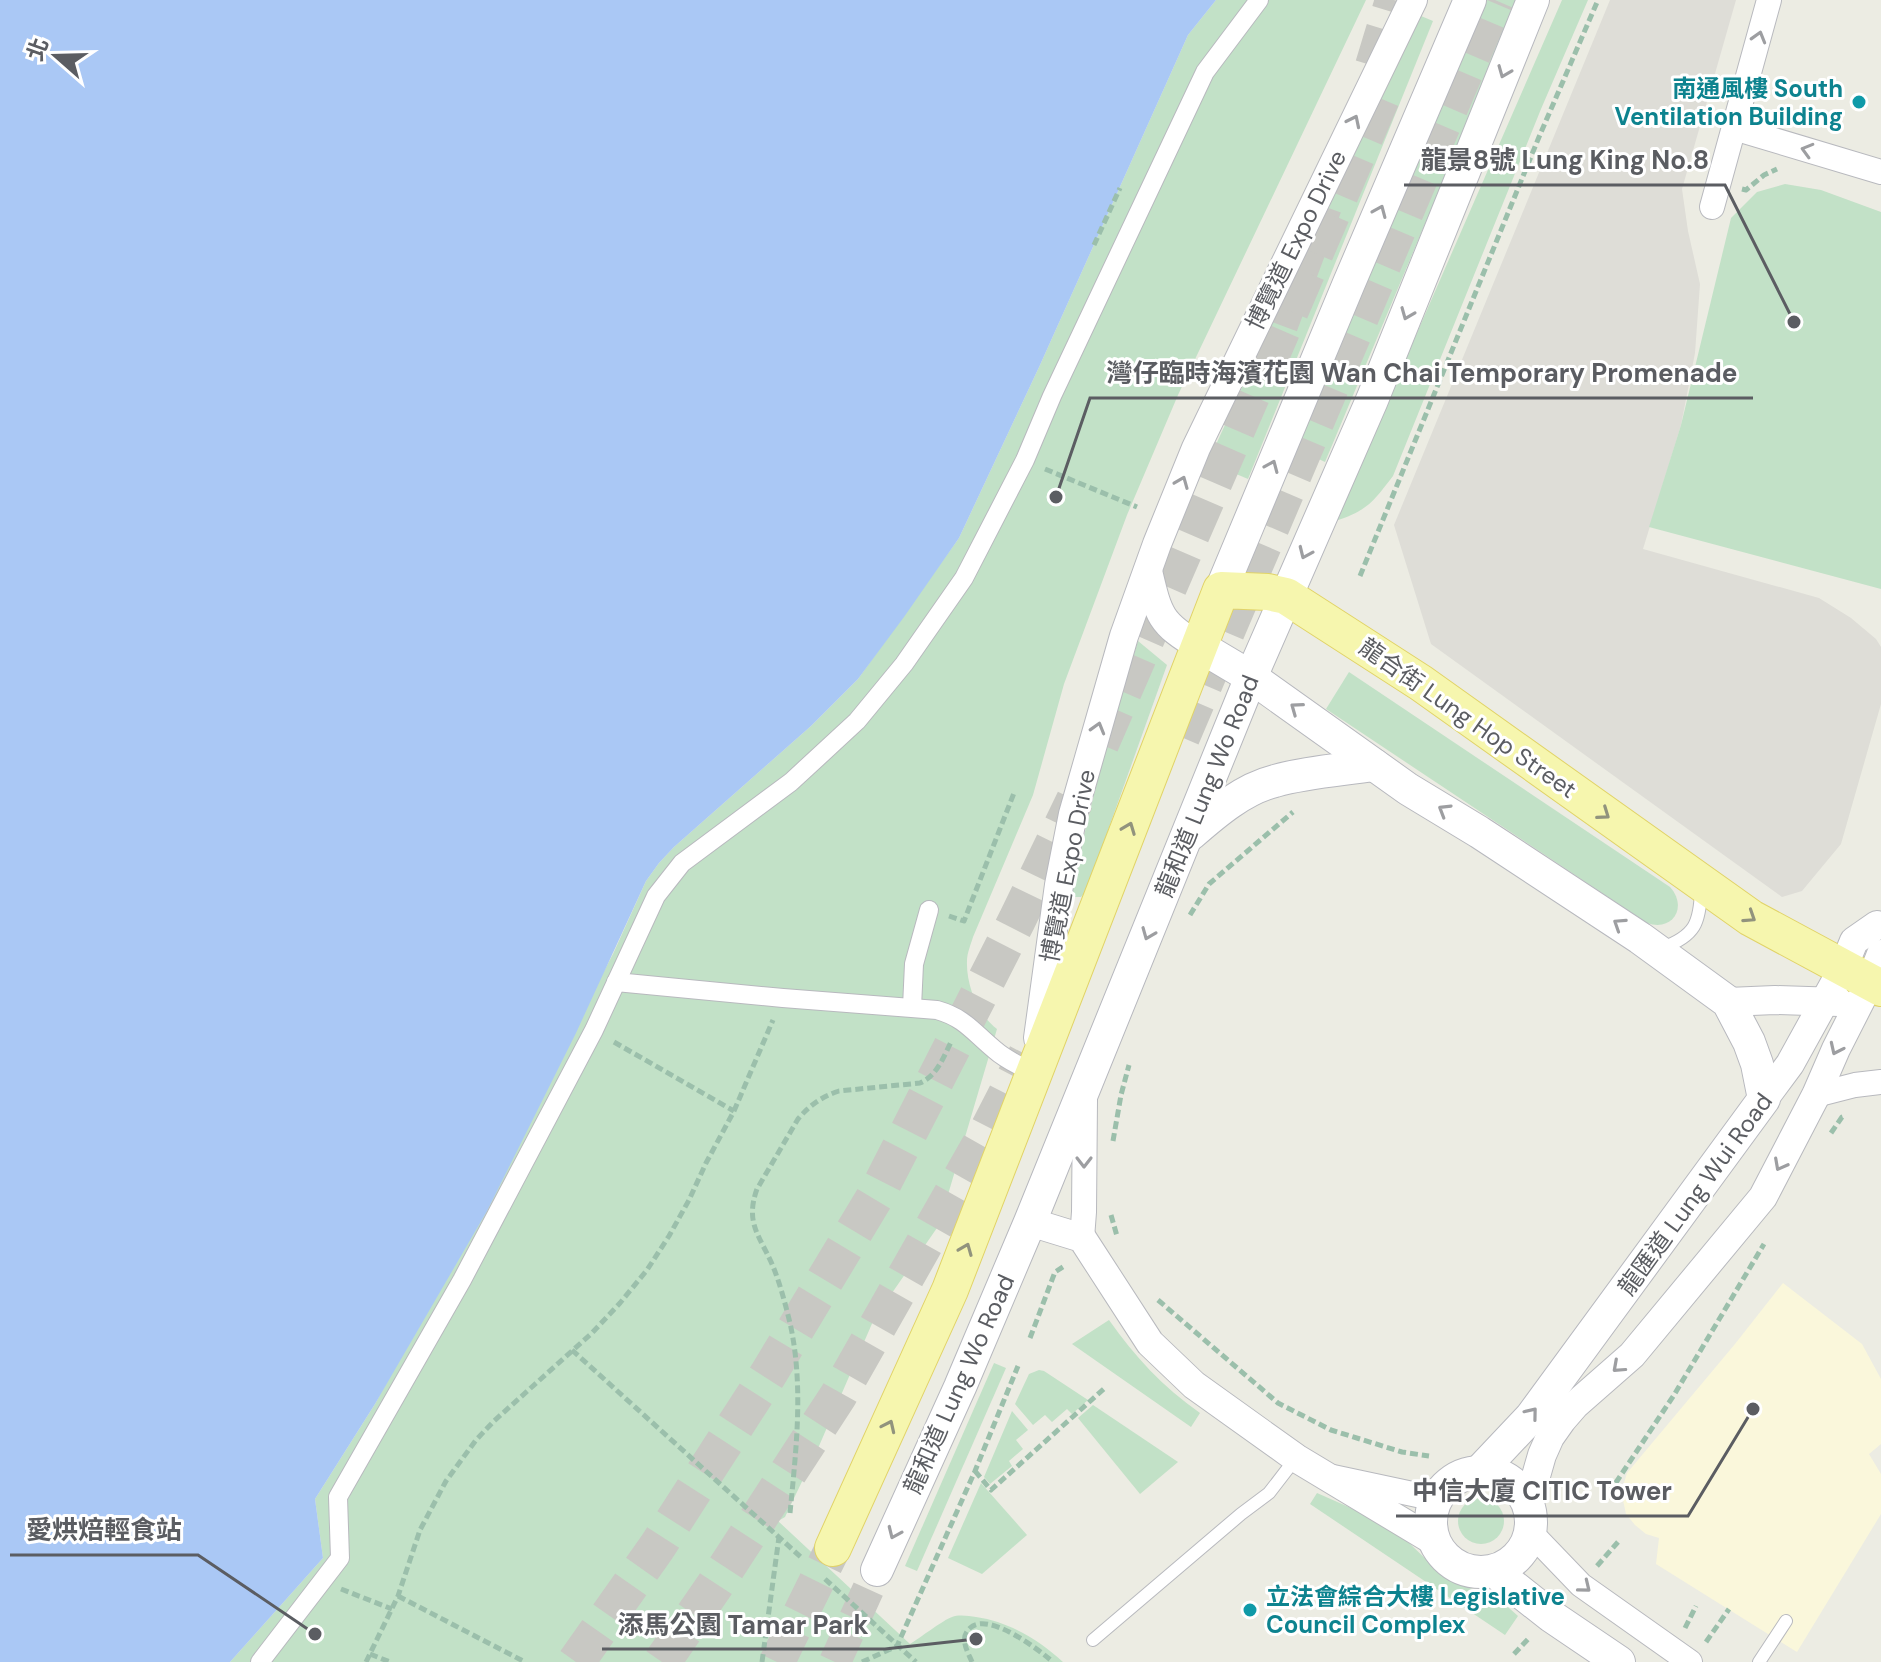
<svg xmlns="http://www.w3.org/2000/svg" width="1881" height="1662" viewBox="0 0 1881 1662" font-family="'DM Sans','Noto Sans TC',sans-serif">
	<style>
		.commercial { fill: #faf7db }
		.industrial { fill: #deddd7 }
		.green { fill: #c2e1c7 }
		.water { fill: #aac8f5 }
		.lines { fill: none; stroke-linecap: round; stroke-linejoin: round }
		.secondary-tunnel { stroke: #c8c8c3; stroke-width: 32; stroke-dasharray: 32 16; stroke-linecap: butt }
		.primary-tunnel { stroke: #c8c8c3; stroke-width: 36; stroke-dasharray: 36 18; stroke-linecap: butt }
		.trunk-tunnel { stroke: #c8c8c3; stroke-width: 38; stroke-dasharray: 38 19; stroke-linecap: butt }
		.motorway-tunnel { stroke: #c8c8c3; stroke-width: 42; stroke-dasharray: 42 21; stroke-linecap: butt }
		.service-casing { stroke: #b8b9be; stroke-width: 14 }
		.pedestrian-casing { stroke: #b8b9be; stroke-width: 20 }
		.minor-casing { stroke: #b8b9be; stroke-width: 26 }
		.tertiary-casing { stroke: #b8b9be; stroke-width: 30 }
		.secondary-casing { stroke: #b7b8be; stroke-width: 34 }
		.primary-casing { stroke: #e1d367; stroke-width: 38 }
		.path { stroke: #9bbfab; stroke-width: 5; stroke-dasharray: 8 4; stroke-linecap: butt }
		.service { stroke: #fff; stroke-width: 12 }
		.pedestrian { stroke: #fff; stroke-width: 18 }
		.minor { stroke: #fff; stroke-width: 24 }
		.tertiary { stroke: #fff; stroke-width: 28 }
		.secondary { stroke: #fff; stroke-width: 32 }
		.primary { stroke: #f6f6ae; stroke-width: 36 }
		.oneway { stroke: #9d9ea1 }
		.oneway2 { stroke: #91937d }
		.culture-dot { fill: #0f9aa8; stroke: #fff; stroke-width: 3 }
		.labels { text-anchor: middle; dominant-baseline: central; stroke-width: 6; stroke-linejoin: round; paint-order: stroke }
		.culture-label { font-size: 24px; font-weight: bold; fill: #0d838f; stroke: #fff; text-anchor: end }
		.street-label { font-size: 24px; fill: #5b5d62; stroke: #fff }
		.leader { fill: none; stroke: #5b5d62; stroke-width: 3 }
		.callout-dot { fill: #5b5d62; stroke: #fff; stroke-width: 3 }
		.callout-label { font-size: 26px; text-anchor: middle; font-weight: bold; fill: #5b5d62; stroke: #fff; stroke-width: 6; stroke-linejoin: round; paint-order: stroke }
	</style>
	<rect width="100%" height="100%" fill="#ecece3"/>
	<path class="commercial" d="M 1783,1283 L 1862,1344 L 1881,1379 L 1881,1444 L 1869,1454 L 1881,1474 L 1881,1514 L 1797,1652 L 1656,1564 L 1659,1538 L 1646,1534 L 1635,1525 L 1626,1514 L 1623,1500 L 1623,1486 L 1627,1473 L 1735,1344 Z"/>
	<path class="industrial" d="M 1610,0 L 1736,0 L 1682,189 L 1688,231 L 1700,284 L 1695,353 L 1681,425 L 1643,549 L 1819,598 L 1851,618 L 1876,639 L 1881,647 L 1881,704 L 1841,844 L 1802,891 L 1782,897 L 1431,644 L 1394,525 Z"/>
	<g class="green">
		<path d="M 1216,0 L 1366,0 L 1178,395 L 1127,515 L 1064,684 L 1033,795 L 973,937 C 971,944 967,953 967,961 C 966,985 978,1015 997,1029 L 939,1225 L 874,1319 L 819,1446 L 785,1517 L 778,1521 L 910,1644 C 920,1638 943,1620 952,1617 C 959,1614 969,1616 976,1617 C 1010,1622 1039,1640 1063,1662 L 230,1662 L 323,1558 L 315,1499 L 375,1404 L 613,954 L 646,881 L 659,863 L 674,847 L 811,726 L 858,679 L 959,538 L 1040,365 L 1188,35 Z"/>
		<path d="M 1485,0 L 1519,0 L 1325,462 L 1291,446 Z"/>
		<path d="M 1562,0 L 1588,0 L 1541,109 L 1393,476 C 1373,502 1367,511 1335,521 Z"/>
		<path d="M 1421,16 L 1433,21 L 1248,479 L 1208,462 L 1272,322 Z"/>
		<path d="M 1785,184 L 1821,190 L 1881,212 L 1881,589 L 1649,527 L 1681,425 L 1731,218 L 1757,192 Z"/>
		<path d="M 1138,641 L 1167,665 L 1086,892 L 1081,897 L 1075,897 L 1072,894 L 1071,888 L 1107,742 Z"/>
		<path d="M 1349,672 L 1670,887 C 1688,907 1673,932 1647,923 L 1326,709 Z"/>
		<path d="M 1109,1320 C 1135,1357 1163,1387 1200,1413 L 1191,1427 L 1072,1344 Z"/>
		<path d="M 994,1363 L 1006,1368 L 917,1571 L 905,1566 Z"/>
		<path d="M 1039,1370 L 1044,1371 L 1088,1400 L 1072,1414 L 1067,1409 L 1052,1422 L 1045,1415 L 1033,1425 L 1015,1404 L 1029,1374 Z"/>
		<path d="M 1093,1405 L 1178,1462 L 1140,1494 L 1078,1418 Z"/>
		<path d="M 1012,1411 L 1028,1430 L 1016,1440 L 1023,1449 L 1009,1461 L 1012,1466 L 990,1484 L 984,1477 Z"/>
		<path d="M 981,1483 L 1027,1535 L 982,1574 L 948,1558 Z"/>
		<path d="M 1317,1493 L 1360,1512 L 1404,1538 L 1438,1571 L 1463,1586 L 1488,1594 L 1509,1608 L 1518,1616 L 1505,1635 L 1310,1504 Z"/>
		<circle cx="1481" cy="1521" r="23"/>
	</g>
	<path class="water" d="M 0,0 L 1216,0 L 1188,35 L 1040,365 L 959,538 L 904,617 L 858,679 L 811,726 L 674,847 L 659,863 L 646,881 L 576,1033 L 487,1211 L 375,1404 L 315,1499 L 323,1558 L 230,1662 L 0,1662 Z"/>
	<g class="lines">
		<path class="secondary-tunnel" d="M 835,1662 L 877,1570"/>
		<path class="primary-tunnel" d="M 777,1662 L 833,1548"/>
		<g class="trunk-tunnel">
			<path d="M 1374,66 L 1394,0"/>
			<path d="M 1181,737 L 1495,0"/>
			<path d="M 1100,744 L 1263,368 L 1323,206"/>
			<path d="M 576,1662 L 657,1547 L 769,1373 L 879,1190 L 1017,920 L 1075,800"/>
			<path d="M 662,1662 L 715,1585 L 838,1396 L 986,1135 L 1027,1055"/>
		</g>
		<path class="motorway-tunnel" d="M 1263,368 L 1384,86"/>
		<g class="service-casing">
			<g id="service">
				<path d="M 1662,948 C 1695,936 1700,923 1701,890"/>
				<path d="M 1093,1640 L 1241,1514 L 1269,1493 L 1296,1458"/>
				<path d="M 1759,1662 L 1786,1621"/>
			</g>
		</g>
		<g class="pedestrian-casing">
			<g id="pedestrian">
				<path d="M 616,982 L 783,998 L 937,1010 C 965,1018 973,1032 995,1050 C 1006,1060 1021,1066 1034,1074"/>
				<path d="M 912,1007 L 914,964 L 929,910"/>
				<path d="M 260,1662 L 340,1558 L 338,1497 L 462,1280 L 594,1030 L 656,896 L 682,863 L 791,782 L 857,721 L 904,664 L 964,578 L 1025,460 L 1052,396 L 1205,72 L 1259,0"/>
			</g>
		</g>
		<g class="minor-casing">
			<g id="minor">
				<path d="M 1734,128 L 1881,172"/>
				<path d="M 1712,207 L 1769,0"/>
				<path d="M 1816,1095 L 1855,1085 L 1881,1082"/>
				<path d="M 1082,1238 L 1084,1212 L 1085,1100"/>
				<path d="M 1333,1477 L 1436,1499"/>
				<path d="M 1530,1532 L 1581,1585 L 1690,1662"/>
			</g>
		</g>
		<g class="tertiary-casing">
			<g id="tertiary">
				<path d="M 1148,571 C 1158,614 1160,624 1199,646"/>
				<path d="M 1728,1002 L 1775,1000 L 1839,1002"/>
				<path d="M 1038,1038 L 1059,885 L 1073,814 L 1124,636 L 1157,544 L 1196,448 L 1413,0"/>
				<path d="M 1764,1099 L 1790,1064 L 1843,968 L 1854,941 L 1877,925"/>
				<path d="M 1030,1222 L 1082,1238 L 1150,1343 L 1194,1385 L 1296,1458 L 1434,1541"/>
				<path d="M 1528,1504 L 1542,1455 L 1550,1437 L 1562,1420 L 1575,1405 L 1632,1355 L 1763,1197 L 1816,1095 L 1836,1049 L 1870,982 L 1881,954"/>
			</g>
		</g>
		<g class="secondary-casing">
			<g id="secondary">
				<path d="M 1221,590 L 1349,283 L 1470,0"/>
				<path d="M 1199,646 L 1251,677 L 1408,789 L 1479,832 L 1640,938 L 1728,1002 L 1749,1042 L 1757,1064 L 1764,1099 L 1531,1417 L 1480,1471"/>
				<path d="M 1191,834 C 1215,813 1243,789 1275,781 C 1307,772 1341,770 1374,765"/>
				<circle cx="1481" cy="1522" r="50"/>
				<path d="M 877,1570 L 960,1387 L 1030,1222 L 1251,677 L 1372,400 L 1533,0"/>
				<path d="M 1494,1571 L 1551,1616 L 1619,1662"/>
			</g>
		</g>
		<g class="primary-casing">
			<path id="primary" d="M 833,1548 L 950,1290 L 1221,590 L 1268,592 L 1286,596 L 1421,683 L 1751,918 L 1881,988"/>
		</g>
		<g class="path">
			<path d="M 1742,189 L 1746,190 L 1764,175 L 1777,169"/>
			<path d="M 1094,245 L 1120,188"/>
			<path d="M 1045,469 L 1137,507"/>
			<path d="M 1360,576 L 1539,137 L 1598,0"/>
			<path d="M 1190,915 L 1209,884 L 1293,812"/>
			<path d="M 949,916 L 964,921 L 1014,793"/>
			<path d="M 614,1042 L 734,1111"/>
			<path d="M 1831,1133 L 1842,1117 L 1845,1116"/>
			<path d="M 1113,1141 L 1121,1095 L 1129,1065"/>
			<path d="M 1111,1215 L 1117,1236"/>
			<path d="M 1158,1300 L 1278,1403 L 1331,1430 L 1402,1452 L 1429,1456"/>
			<path d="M 1030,1338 L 1055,1272 L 1066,1265"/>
			<path d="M 572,1350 L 803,1559"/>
			<path d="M 975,1471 L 991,1490 L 1106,1387"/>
			<path d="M 1609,1493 L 1674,1395 L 1764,1244"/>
			<path d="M 790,1513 C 796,1450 804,1386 790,1323 C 785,1303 780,1283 772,1264 C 759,1235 745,1222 757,1189 L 798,1119 C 810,1105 821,1097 839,1091 L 920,1083 C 937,1076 944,1056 952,1040"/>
			<path d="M 1597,1566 L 1618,1542"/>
			<path d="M 825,1579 L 916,1662"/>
			<path d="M 341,1589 L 392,1609"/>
			<path d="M 398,1596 L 525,1662"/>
			<path d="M 1685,1628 L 1696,1606"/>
			<path d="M 1706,1642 L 1729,1609"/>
			<path d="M 370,1654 L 390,1662"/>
			<path d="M 1514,1654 L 1530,1637"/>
			<path d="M 366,1662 L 398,1596 L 420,1530 L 446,1481 L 476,1440 L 494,1421 L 592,1333 L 620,1303 L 647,1270 L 669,1236 L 689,1200 L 706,1163 L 734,1111 L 773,1020"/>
			<path d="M 762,1662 L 779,1537"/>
			<path d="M 862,1662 L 897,1646 L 975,1471 L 1018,1366"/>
			<path d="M 972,1662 C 967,1650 959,1638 970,1628 C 988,1611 1038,1649 1053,1662"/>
		</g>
		<use href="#service" class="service"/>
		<use href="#pedestrian" class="pedestrian"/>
		<use href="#minor" class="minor"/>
		<use href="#tertiary" class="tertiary"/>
		<use href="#secondary" class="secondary"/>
		<use href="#primary" class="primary"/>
	</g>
	<defs><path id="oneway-chevron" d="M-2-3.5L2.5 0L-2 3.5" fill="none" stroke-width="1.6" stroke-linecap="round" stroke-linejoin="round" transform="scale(2)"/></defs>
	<g class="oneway">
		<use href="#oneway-chevron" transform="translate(1759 37) rotate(-74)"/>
		<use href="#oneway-chevron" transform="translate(1504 72) rotate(112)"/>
		<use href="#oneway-chevron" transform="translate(1354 121) rotate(-64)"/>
		<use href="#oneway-chevron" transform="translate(1807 150) rotate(-164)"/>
		<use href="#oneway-chevron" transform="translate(1380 211) rotate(-67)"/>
		<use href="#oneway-chevron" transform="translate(1407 314) rotate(112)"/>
		<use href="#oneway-chevron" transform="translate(1272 466) rotate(-67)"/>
		<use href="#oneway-chevron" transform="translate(1182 482) rotate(-68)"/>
		<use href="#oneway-chevron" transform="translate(1305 553) rotate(114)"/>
		<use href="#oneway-chevron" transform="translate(1296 708) rotate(-144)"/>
		<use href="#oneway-chevron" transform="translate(1098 728) rotate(-74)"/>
		<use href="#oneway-chevron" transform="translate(1444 810) rotate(-149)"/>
		<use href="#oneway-chevron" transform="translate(1619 924) rotate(-147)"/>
		<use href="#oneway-chevron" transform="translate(1148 934) rotate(112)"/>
		<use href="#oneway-chevron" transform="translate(1836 1049) rotate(115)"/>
		<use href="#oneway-chevron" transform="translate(1084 1162) rotate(90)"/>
		<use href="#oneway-chevron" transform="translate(1780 1165) rotate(118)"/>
		<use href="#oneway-chevron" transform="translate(1618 1367) rotate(138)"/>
		<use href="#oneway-chevron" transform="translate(1532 1413) rotate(-51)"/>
		<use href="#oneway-chevron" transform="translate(894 1533) rotate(114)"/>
		<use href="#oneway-chevron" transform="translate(1585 1587) rotate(39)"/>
	</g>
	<g class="oneway2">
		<use href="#oneway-chevron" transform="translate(1604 814) rotate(35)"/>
		<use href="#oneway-chevron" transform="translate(1129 828) rotate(-69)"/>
		<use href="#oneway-chevron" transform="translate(1750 917) rotate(33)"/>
		<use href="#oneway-chevron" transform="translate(966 1249) rotate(-68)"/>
		<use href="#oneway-chevron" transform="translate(889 1426) rotate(-65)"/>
	</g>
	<g class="culture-dot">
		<circle cx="1859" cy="102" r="8"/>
		<circle cx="1250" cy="1610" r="8"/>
	</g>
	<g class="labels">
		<g class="culture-label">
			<text x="1843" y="88">南通風樓 South<tspan x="1843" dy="28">Ventilation Building</tspan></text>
			<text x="1266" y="1596" text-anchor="start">立法會綜合大樓 Legislative<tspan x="1266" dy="28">Council Complex</tspan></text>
		</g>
		<g class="street-label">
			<text transform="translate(1296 240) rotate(-64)">博覽道 Expo Drive</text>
			<text transform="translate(1468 718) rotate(35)">龍合街 Lung Hop Street</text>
			<text transform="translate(1207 786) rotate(-68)">龍和道 Lung Wo Road</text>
			<text transform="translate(1068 866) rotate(-79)">博覽道 Expo Drive</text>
			<text transform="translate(1695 1194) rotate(-54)">龍匯道 Lung Wui Road</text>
			<text transform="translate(959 1384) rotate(-66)">龍和道 Lung Wo Road</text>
		</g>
	</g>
	<path class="leader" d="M1794 322L1725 185H1404M1056 497L1090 398H1753M1753 1409L1688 1516H1396M315 1634L198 1555H10M976 1639L885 1649H602"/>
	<g class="callout-dot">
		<circle cx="1794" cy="322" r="8"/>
		<circle cx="1056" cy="497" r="8"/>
		<circle cx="1753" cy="1409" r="8"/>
		<circle cx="315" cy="1634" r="8"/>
		<circle cx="976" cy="1639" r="8"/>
	</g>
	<g class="callout-label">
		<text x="1565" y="169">龍景8號 Lung King No.8</text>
		<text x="1422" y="382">灣仔臨時海濱花園 Wan Chai Temporary Promenade</text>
		<text x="1542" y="1500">中信大廈 CITIC Tower</text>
		<text x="104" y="1539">愛烘焙輕食站</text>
		<text x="743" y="1634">添馬公園 Tamar Park</text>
	</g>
	<g transform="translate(56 56) rotate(290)" stroke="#ffffff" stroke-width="6" paint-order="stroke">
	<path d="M0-6L14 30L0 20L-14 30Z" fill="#5b5d62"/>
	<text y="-12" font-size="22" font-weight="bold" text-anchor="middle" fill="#5b5d62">北</text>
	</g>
</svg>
